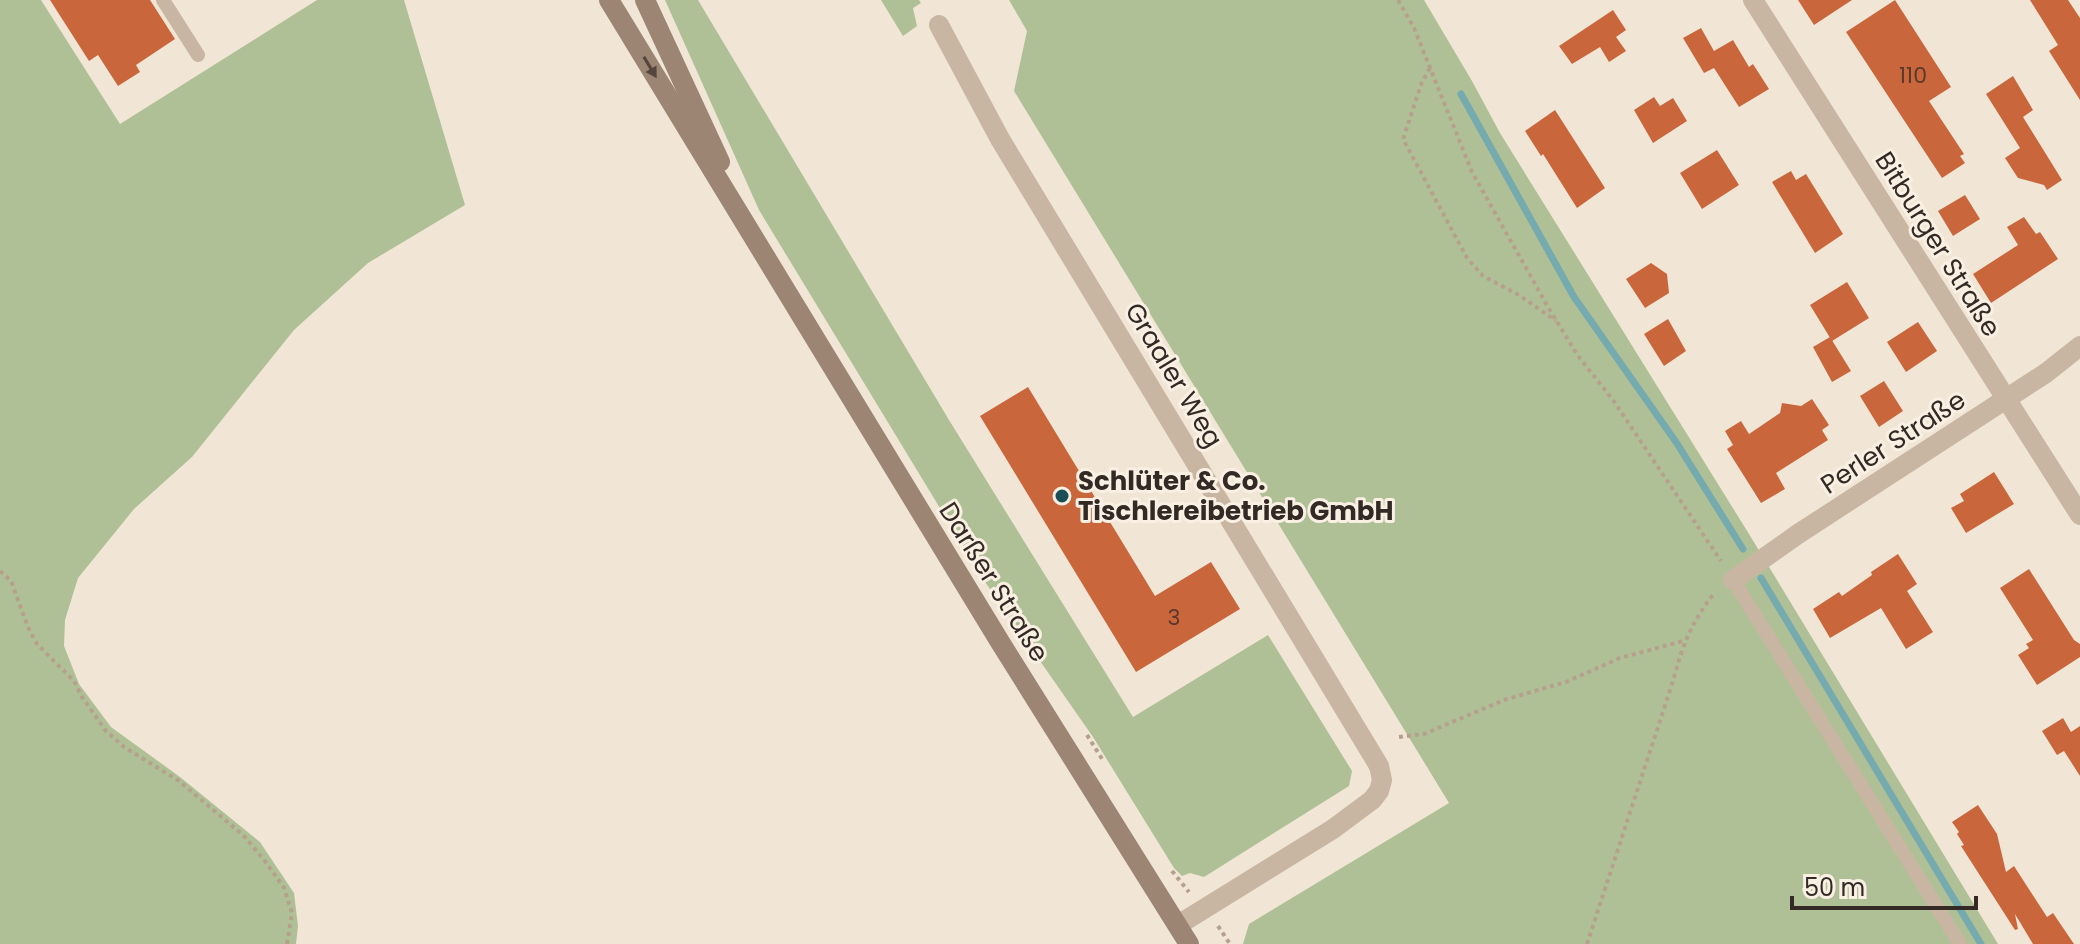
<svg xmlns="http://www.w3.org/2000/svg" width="2080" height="944" viewBox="0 0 2080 944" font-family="Poppins,sans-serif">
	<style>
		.green { fill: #b0c096 }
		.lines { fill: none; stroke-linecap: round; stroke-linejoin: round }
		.stream { stroke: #75aaaf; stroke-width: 7 }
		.building { fill: #ca663c }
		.path { stroke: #b5a08d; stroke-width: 4; stroke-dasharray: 4 4; stroke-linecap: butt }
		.service { stroke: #c9b6a2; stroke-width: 14 }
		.minor { stroke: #c9b6a2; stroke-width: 20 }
		.secondary { stroke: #9d8574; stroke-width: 20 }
		.oneway { fill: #54453d }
		.poi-dot { fill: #1a4f56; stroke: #f9f0e3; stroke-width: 3 }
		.labels { text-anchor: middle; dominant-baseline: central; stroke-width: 6; stroke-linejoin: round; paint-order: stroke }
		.number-label { font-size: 22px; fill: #5a392b }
		.street-label { font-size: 26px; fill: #342a25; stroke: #f9f0e3 }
		.poi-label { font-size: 26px; font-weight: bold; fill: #342a25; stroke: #f9f0e3; text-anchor: start }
	</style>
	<rect width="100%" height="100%" fill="#f1e6d6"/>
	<g class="green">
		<path d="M 0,0 L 41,0 L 120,124 L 317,0 L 404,0 L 465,205 L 368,263 L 294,330 L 192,457 L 134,509 L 78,578 L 65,620 L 64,646 L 79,684 L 111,727 L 180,777 L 260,842 L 294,893 L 298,926 L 296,944 L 0,944 Z"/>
		<path d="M 665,0 L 698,0 L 949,420 L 1133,717 L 1268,635 L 1352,771 L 1349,786 L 1204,877 L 1190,873 L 1182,876 L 1174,868 L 1093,737 L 983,579 L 759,210 Z"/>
		<path d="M 881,0 L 919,0 L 921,3 L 913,8 L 917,26 L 903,36 Z"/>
		<path d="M 1009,0 L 1424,0 L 1472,81 L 1500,133 L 1749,534 L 1998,944 L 1243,944 L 1249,924 L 1449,803 L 1014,91 L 1027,31 Z"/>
	</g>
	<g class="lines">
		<g class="stream">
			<path d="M 1461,94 L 1574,297 L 1676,442 L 1743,549"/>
			<path d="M 1761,578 L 1981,944"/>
		</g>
	</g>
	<g class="building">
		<path d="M 50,0 L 150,0 L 175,39 L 136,65 L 140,72 L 118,86 L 98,55 L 89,61 Z"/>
		<path d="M 1798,0 L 1852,0 L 1814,25 Z"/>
		<path d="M 1895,0 L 1951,87 L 1929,101 L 1964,154 L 1960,156 L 1965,163 L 1942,178 L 1846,32 Z"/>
		<path d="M 2030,0 L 2068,0 L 2080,18 L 2080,100 L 2049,51 L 2058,45 Z"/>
		<path d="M 1613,10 L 1626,30 L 1616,37 L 1626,51 L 1609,62 L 1600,47 L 1572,64 L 1559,46 Z"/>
		<path d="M 1701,28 L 1714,51 L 1733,40 L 1749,67 L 1753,64 L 1769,89 L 1739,107 L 1714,68 L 1704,73 L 1683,38 Z"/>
		<path d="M 2013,76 L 2033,110 L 2023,117 L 2062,180 L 2047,190 L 2044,185 L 2018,178 L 2005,158 L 2020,148 L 1986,94 Z"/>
		<path d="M 1654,97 L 1660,106 L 1673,98 L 1687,121 L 1653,143 L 1634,110 Z"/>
		<path d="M 1555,110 L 1605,188 L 1577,208 L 1543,154 L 1541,156 L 1525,131 Z"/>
		<path d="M 1717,150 L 1739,185 L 1702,209 L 1680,173 Z"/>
		<path d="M 1791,171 L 1796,180 L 1806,174 L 1843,234 L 1815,253 L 1772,182 Z"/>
		<path d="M 1965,195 L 1980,219 L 1953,236 L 1938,211 Z"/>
		<path d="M 2024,217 L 2036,234 L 2040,232 L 2058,259 L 1991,303 L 1973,274 L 2018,245 L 2007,227 Z"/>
		<path d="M 1651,263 L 1667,274 L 1669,293 L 1645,308 L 1626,279 Z"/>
		<path d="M 1847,282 L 1869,318 L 1832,341 L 1810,305 Z"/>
		<path d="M 1668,319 L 1686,351 L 1664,366 L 1644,334 Z"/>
		<path d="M 1918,322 L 1937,351 L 1906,372 L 1887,342 Z"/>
		<path d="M 1830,337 L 1851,371 L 1832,382 L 1813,347 Z"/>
		<path d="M 1884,381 L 1903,411 L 1879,427 L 1860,396 Z"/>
		<path d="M 1028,387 L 1155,596 L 1211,562 L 1240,609 L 1136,672 L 980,416 Z"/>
		<path d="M 1812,399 L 1829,425 L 1822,430 L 1828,440 L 1776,473 L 1785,489 L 1761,503 L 1727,449 L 1733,445 L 1725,431 L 1741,421 L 1749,434 L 1780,413 L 1782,403 L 1801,406 Z"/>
		<path d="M 1994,472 L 2014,504 L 1966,533 L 1951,508 L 1964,501 L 1960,494 Z"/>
		<path d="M 1898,554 L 1917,584 L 1907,591 L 1933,632 L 1906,649 L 1881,608 L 1830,638 L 1813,609 L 1839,592 L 1842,596 L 1872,575 L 1871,572 Z"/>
		<path d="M 2029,569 L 2074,640 L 2080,644 L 2080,657 L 2037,685 L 2018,655 L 2029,648 L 2026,644 L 2033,640 L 2000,588 Z"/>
		<path d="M 2063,718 L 2071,732 L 2080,726 L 2080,776 L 2064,751 L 2057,755 L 2042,731 Z"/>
		<path d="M 1978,805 L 1997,834 L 2006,872 L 2014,866 L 2047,917 L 2053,913 L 2074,944 L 2033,944 L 2015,914 L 2018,929 L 2015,930 L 1961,846 L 1964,845 L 1957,834 L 1959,832 L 1952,822 Z"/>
	</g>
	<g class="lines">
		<g class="path">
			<path d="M 1398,0 L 1414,28 L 1472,172 L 1548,307 L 1578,356 L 1613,400 L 1721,561"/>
			<path d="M 1430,68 L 1422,82 L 1403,139 L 1467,258 L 1483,276 L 1519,295 L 1556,321"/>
			<path d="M 0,571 L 11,581 L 28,627 L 37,644 L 74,681 L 82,697 L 106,731 L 124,747 L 179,781 L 243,835 L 265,861 L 284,888 L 292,913 L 287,944"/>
			<path d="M 1087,735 L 1104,762"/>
			<path d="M 1399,737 L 1424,734 L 1504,700 L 1566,682 L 1620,658 L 1683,641"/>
			<path d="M 1172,871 L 1189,892"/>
			<path d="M 1218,926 L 1230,944"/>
			<path d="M 1587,944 L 1673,681 C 1683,644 1691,623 1715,592"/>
		</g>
		<g class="service">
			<path d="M 163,0 L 198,55"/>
			<path d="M 1733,580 L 1960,944"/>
		</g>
		<g class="minor">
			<path d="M 1753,0 L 2080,515"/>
			<path d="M 939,25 L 1000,139 L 1379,766 L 1382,780 L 1379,791 L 1372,800 L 1333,829 L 1178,925"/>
			<path d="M 1733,580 L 1798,534 L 2046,373 L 2080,346"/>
		</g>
		<g class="secondary">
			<path d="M 609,0 L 1000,642 L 1189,944"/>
			<path d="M 645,0 L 720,162"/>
		</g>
	</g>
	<defs><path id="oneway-solid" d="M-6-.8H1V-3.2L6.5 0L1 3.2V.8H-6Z" transform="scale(2)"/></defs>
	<use class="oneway" href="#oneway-solid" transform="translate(650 67) rotate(59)"/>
	<circle class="poi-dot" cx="1062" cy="496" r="8"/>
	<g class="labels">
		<g class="number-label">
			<text x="1913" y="75">110</text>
			<text x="1174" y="617">3</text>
		</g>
		<g class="street-label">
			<text transform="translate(1938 244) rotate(58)">Bitburger Straße</text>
			<text transform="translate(1174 375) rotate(59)">Graaler Weg</text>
			<text transform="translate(1893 442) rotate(-33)">Perler Straße</text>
			<text transform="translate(994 582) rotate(58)">Darßer Straße</text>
		</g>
		<g class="poi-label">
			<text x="1078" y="481">Schlüter &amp; Co.<tspan x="1078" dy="30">Tischlereibetrieb GmbH</tspan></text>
		</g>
	</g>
	<path d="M1792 896v12h184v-12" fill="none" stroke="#342a25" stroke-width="4"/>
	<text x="1804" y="896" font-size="24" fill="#342a25" stroke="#f9f0e3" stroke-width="6" paint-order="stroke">50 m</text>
</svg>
